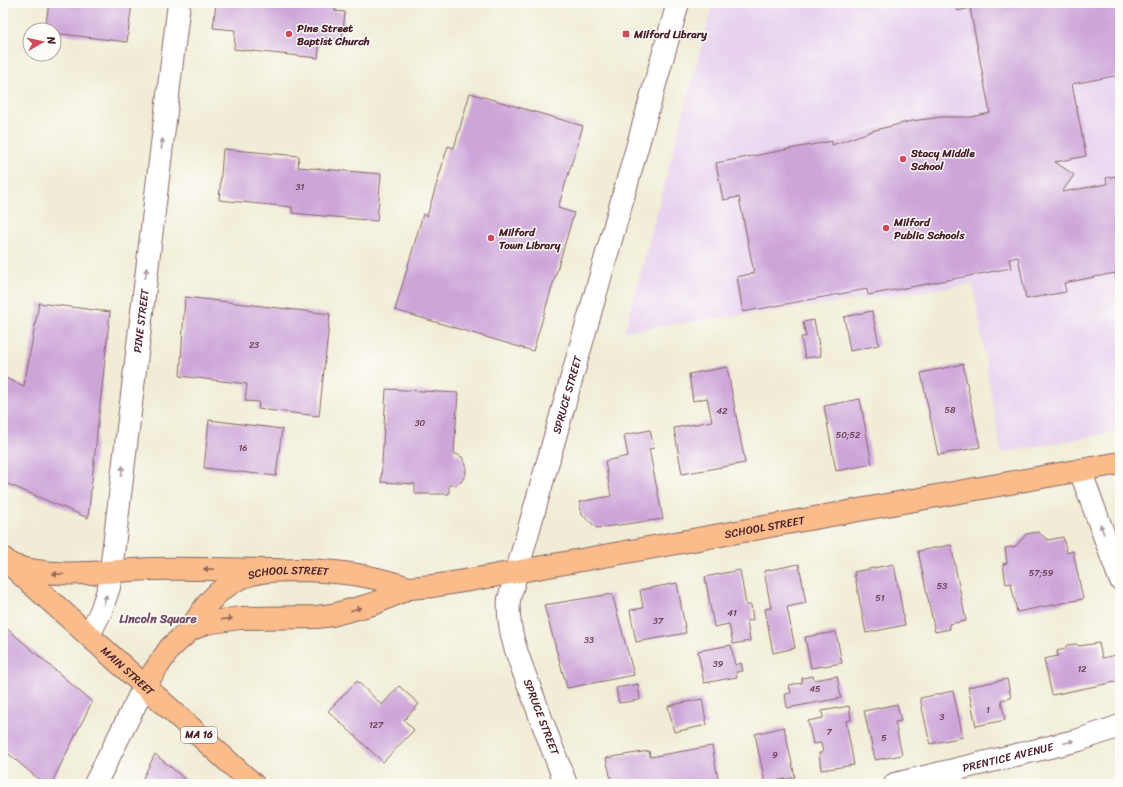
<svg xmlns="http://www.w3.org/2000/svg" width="1123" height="787" viewBox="0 0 1123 787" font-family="Sriracha,sans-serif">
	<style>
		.built { fill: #e7d2ef }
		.building { fill: #cda6d9 }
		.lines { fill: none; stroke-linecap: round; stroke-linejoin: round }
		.minor-casing { stroke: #846766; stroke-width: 24 }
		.major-casing { stroke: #846766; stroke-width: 24 }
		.minor { stroke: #fff; stroke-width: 22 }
		.major { stroke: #f9bc8a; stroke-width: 22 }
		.oneway { fill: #ae9aa0 }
		.oneway2 { fill: #996656 }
		.poi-dot { fill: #d1495b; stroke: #fdfcf7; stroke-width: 1.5 }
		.labels { text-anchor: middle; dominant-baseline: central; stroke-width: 3; stroke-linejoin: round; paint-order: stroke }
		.number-label { font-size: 9px; fill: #6b4156 }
		.shield { fill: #fdfcf7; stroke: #806168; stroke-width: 1 }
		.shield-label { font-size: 10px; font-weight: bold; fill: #4a1f2b }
		.poi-label { font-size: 11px; font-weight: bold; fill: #4a1f2b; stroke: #fdfcf7; text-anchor: start }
		.street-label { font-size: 11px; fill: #4a1f2b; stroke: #fdfcf7 }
		.neighbourhood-label { font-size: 12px; font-weight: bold; fill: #784e68; stroke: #fdfcf7 }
	</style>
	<rect width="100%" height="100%" fill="#fdfcf7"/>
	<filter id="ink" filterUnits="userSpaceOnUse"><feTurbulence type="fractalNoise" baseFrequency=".025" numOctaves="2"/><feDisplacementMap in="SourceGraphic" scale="8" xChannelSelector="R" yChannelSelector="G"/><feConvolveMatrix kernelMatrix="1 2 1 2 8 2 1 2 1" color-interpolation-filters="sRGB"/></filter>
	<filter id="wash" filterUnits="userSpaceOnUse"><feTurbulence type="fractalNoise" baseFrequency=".012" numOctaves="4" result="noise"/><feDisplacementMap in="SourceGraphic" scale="16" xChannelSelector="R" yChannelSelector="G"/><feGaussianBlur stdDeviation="0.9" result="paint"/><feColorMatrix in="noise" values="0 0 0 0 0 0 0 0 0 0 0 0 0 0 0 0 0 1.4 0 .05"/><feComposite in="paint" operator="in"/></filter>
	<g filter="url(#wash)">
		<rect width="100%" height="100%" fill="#f0ecd5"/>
		<path class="built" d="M 713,3 L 1120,3 L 1120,431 L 1001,453 L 973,284 L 625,331 Z"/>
		<g id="blocks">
			<g class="building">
				<path d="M 49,3 L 132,3 L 127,42 L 54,33 L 54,30 L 45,30 Z"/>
				<path d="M 216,3 L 336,3 L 335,11 L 345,12 L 342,40 L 320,38 L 318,58 L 234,49 L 235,30 L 213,28 Z"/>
				<path d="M 957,3 L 1120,3 L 1120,75 L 1072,84 L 1086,156 L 1055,162 L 1074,175 L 1062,192 L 1107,184 L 1106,178 L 1120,175 L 1120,281 L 1117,282 L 1115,273 L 1064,283 L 1066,292 L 1026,299 L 1018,257 L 1009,259 L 1011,268 L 868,295 L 867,289 L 743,312 L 737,277 L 754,273 L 739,197 L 723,200 L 716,163 L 832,141 L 832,145 L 875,130 L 912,121 L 942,117 L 971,117 L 990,113 L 970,8 L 958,11 Z"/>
				<path d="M 470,93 L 583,126 L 558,208 L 574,213 L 533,351 L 395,310 L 423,214 L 427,216 L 448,146 L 454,148 Z"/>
				<path d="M 223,149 L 299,156 L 298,167 L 381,174 L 377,221 L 292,213 L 292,207 L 219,200 Z"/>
				<path d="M 185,297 L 330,314 L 319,416 L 258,409 L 259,402 L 245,401 L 247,384 L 180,376 Z"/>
				<path d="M 39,303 L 110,312 L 88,518 L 3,482 L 3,377 L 24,386 Z"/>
				<path d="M 872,311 L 879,345 L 850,351 L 844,317 Z"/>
				<path d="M 814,320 L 821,356 L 805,358 L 801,337 L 806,337 L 803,322 Z"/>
				<path d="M 963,364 L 980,447 L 938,455 L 921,373 Z"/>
				<path d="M 727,367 L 745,463 L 682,474 L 674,428 L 712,421 L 707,398 L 693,401 L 689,374 Z"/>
				<path d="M 386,389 L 458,393 L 454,453 L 462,457 L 466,465 L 466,473 L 462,481 L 456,485 L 449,485 L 449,494 L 415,494 L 415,484 L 381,482 Z"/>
				<path d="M 860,399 L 872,464 L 836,471 L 824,406 Z"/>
				<path d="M 209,420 L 282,429 L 276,476 L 204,468 Z"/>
				<path d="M 650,430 L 654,448 L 649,449 L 663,519 L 597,528 L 582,515 L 579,502 L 611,496 L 605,461 L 628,456 L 624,435 Z"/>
				<path d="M 1038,532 L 1048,540 L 1063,537 L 1067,553 L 1073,551 L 1083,599 L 1017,612 L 1011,583 L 1006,584 L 1003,564 L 1007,563 L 1005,548 L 1016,546 L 1026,534 Z"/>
				<path d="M 951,545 L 966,621 L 949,624 L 950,629 L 935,632 L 918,551 Z"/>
				<path d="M 799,564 L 806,603 L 787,607 L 795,648 L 773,653 L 765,609 L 771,608 L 764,571 Z"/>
				<path d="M 894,564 L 905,625 L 866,633 L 854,572 Z"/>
				<path d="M 740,570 L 746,605 L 751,605 L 753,620 L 747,621 L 750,641 L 733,644 L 729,624 L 714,627 L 705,577 Z"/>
				<path d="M 677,583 L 686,633 L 636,642 L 630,610 L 643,608 L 640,590 Z"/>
				<path d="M 612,594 L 634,675 L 567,688 L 544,605 Z"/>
				<path d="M 3,625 L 92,702 L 51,784 L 44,784 L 3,749 Z"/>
				<path d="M 836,632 L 842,663 L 811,668 L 805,637 Z"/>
				<path d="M 1099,643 L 1102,658 L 1116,655 L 1120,681 L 1052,695 L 1044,659 L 1058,656 L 1057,651 L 1065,649 L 1067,645 L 1076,644 L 1079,646 Z"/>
				<path d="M 731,645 L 735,665 L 741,663 L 743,671 L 736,672 L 737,677 L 704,683 L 698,651 Z"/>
				<path d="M 813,676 L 814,680 L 837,676 L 841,698 L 787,708 L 785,694 L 791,693 L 789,685 L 802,683 L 802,678 Z"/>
				<path d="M 1007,679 L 1011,698 L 1001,700 L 1005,720 L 976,726 L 968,687 Z"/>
				<path d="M 357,681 L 382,705 L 399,686 L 419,704 L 404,720 L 414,730 L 383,762 L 328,711 Z"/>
				<path d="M 638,684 L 640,700 L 619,703 L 616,688 Z"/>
				<path d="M 953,691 L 963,737 L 930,744 L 920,698 Z"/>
				<path d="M 702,699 L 707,725 L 674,732 L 668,706 Z"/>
				<path d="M 897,704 L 901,721 L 895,722 L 902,755 L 875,760 L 864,711 Z"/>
				<path d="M 849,706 L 851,720 L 846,721 L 854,765 L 821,770 L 819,753 L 823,752 L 821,743 L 813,744 L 808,721 L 823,718 L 822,711 Z"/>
				<path d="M 784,727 L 795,777 L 765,783 L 755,734 Z"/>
				<path d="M 712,746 L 719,784 L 612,784 L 606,758 L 649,751 L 650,757 Z"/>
				<path d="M 155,754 L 191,784 L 140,784 Z"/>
			</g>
		</g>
	</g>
	<g filter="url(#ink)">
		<use href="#blocks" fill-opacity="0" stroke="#846766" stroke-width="1"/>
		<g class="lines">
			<g class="minor-casing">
				<g id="minor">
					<path d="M 1080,470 L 1120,579"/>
					<path id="s1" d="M 89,635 L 101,611 L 109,587 L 179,3"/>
					<path d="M 95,784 L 145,685"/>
					<path id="s2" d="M 566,784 C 555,756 544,727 534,699 C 522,667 506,633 509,599 L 678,3"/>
					<path id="s3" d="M 895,784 L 1079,740 L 1120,726"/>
				</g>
			</g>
			<g class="major-casing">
				<g id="major">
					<path id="s4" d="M 3,558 L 253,784"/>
					<path d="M 14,566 C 60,580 107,570 154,569 C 194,568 235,570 276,570"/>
					<path id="s5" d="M 190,630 C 200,614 210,597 227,586 C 249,570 274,570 300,570 C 340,571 371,575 409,588"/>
					<path id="s6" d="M 145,685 L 170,648 L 190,630 L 206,623 L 240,618 L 317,617 L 332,615 L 373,604 L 409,588 L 433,586 L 476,579 L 1120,463"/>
				</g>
			</g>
			<use href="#minor" class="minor"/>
			<use href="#major" class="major"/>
		</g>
		<defs><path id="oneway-solid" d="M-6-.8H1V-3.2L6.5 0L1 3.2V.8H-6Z"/></defs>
		<g class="oneway">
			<use href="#oneway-solid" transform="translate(162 144) rotate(-83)"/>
			<use href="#oneway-solid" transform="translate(146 273) rotate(-83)"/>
			<use href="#oneway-solid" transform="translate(122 471) rotate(-83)"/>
			<use href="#oneway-solid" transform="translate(1102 529) rotate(-110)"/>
			<use href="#oneway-solid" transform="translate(105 600) rotate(-72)"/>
			<use href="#oneway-solid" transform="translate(1069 742) rotate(-14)"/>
		</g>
		<g class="oneway2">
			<use href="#oneway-solid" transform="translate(209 569) rotate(-179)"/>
			<use href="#oneway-solid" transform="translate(58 574) rotate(-178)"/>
			<use href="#oneway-solid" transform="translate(356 609) rotate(-16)"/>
			<use href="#oneway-solid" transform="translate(227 619) rotate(-6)"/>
		</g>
	</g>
	<g class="poi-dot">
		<circle cx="289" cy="34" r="4"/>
		<rect x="622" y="30" width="8" height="8" rx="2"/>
		<circle cx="903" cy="159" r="4"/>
		<circle cx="886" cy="228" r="4"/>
		<circle cx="491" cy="238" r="4"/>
	</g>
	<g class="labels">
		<g class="number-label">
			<text x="300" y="187">31</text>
			<text x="254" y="345">23</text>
			<text x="950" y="410">58</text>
			<text x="722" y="411">42</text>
			<text x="420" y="423">30</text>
			<text x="848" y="435">50;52</text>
			<text x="243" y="448">16</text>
			<text x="1041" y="573">57;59</text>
			<text x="942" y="586">53</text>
			<text x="880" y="598">51</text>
			<text x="732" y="613">41</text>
			<text x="658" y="621">37</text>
			<text x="589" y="640">33</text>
			<text x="718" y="664">39</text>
			<text x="1082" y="669">12</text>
			<text x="815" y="689">45</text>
			<text x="988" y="710">1</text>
			<text x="942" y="717">3</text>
			<text x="376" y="725">127</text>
			<text x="829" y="732">7</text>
			<text x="884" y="738">5</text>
			<text x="775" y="755">9</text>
		</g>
		<rect class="shield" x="181" y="727" width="36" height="16" rx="3"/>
		<g class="shield-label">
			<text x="199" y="735">MA 16</text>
		</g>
		<g class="poi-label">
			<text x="297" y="28">Pine Street<tspan x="297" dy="13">Baptist Church</tspan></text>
			<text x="634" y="34">Milford Library</text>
			<text x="911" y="153">Stacy Middle<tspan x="911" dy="13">School</tspan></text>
			<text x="894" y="222">Milford<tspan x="894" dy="13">Public Schools</tspan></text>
			<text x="499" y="232">Milford<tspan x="499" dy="13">Town Library</tspan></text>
		</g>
		<g class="street-label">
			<text stroke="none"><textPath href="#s1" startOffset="320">PINE STREET</textPath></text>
			<text stroke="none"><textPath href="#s2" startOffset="407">SPRUCE STREET</textPath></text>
			<text stroke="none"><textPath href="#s6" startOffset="658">SCHOOL STREET</textPath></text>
			<text stroke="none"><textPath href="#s5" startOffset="122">SCHOOL STREET</textPath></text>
			<text stroke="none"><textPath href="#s4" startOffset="168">MAIN STREET</textPath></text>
			<text transform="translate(541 717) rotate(69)">SPRUCE STREET</text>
			<text stroke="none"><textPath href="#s3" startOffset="116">PRENTICE AVENUE</textPath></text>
		</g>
		<g class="neighbourhood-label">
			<text x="158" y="619">Lincoln Square</text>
		</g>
	</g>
	<rect width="1123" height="787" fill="none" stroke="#fdfcf7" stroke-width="16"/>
	<g transform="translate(42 42) rotate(81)"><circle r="19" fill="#fdfcf7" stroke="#b5a4a5"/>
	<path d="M0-3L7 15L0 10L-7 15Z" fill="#d1495b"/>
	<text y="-6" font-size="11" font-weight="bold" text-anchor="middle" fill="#4a1f2b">N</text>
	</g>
</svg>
